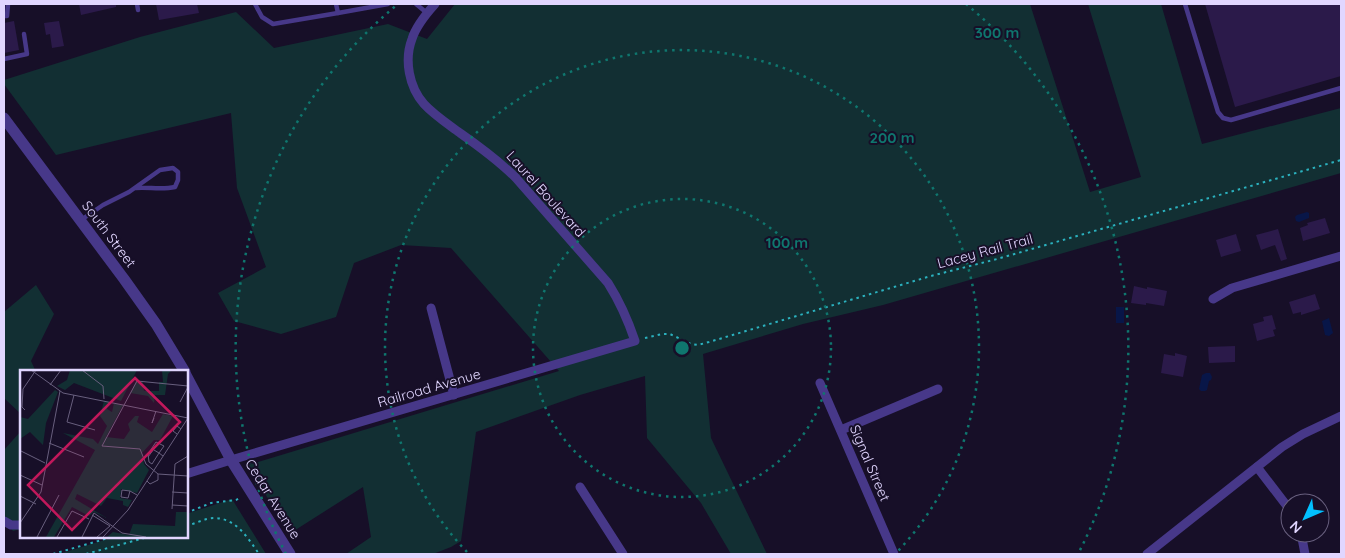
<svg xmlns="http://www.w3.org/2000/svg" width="1345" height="558" viewBox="0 0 1345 558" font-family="Quicksand,sans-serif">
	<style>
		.green { fill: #122f33 }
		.water { fill: #081648 }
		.building { fill: #2b1a4a }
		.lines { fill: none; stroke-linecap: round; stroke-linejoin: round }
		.path { stroke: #2bb1be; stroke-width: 2; stroke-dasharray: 2.5 4; stroke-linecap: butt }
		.service { stroke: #473889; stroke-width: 4.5 }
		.minor { stroke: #473889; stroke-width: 9 }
		.tertiary { stroke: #473889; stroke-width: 11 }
		.ring { fill: none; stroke: #0f766e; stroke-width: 2.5; stroke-dasharray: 2.5 5 }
		.labels { text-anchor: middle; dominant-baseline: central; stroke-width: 4; stroke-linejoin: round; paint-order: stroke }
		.street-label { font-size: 14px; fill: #e1d6ff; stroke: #170f28 }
		.inset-road { fill: none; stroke: #685f7e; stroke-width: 1 }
		.view { fill: #c2185b; fill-opacity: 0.15; stroke: #c2185b; stroke-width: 2.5 }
		.inset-edge { fill: none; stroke: #e1d6ff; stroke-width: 2.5 }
		.centre { fill: #0f766e; stroke: #170f28; stroke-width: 2.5 }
		.ring-label { font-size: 15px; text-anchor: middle; font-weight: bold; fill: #0f766e; stroke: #170f28; stroke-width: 4; stroke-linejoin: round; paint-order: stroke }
	</style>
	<rect width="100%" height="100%" fill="#170f28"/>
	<g class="green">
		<path d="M 455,4 L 1030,4 L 1090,192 L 1141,177 L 1088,4 L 1161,4 L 1202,144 L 1341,108 L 1341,173 L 883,305 L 803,324 L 703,354 L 711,438 L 767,554 L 731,554 L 701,503 L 647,438 L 645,376 L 580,395 L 476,432 L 461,541 L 451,547 L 433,554 L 346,554 L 371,537 L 363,487 L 289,534 L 248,465 L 559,371 L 451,248 L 401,245 L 354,263 L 336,317 L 281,334 L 234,321 L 218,293 L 266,267 L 237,188 L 231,113 L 56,155 L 4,84 L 4,80 L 140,37 L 236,12 L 274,48 L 388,24 L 427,39 Z"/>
		<path d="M 36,285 L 54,314 L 31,361 L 36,372 L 21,372 L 21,414 L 4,398 L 4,312 Z"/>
		<path d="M 21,431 L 21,529 L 13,531 L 4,521 L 4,450 Z"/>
		<path d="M 232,499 L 266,554 L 59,554 L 114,537 L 186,537 L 186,514 Z"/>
	</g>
	<g class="water">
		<path d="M 1307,212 L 1309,213 L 1309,218 L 1299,222 L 1296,221 L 1295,217 L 1297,215 Z"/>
		<rect x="1116" y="307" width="8" height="16"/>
		<path d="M 1329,318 L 1333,333 L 1329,336 L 1325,335 L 1322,321 Z"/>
		<path d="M 1206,373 L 1210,373 L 1212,377 L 1211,380 L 1209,381 L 1207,390 L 1205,391 L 1201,391 L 1199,389 L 1202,375 Z"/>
	</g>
	<g class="building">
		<path d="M 79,4 L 116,4 L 116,7 L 81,15 Z"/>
		<path d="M 156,4 L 197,4 L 199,13 L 159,20 Z"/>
		<path d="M 1205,4 L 1341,4 L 1341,76 L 1235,107 Z"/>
		<path d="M 14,21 L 19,50 L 4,53 L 4,23 Z"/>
		<path d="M 59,21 L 64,46 L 52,48 L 50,34 L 46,35 L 44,23 Z"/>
		<path d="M 1325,218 L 1330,233 L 1303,241 L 1300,228 L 1308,225 L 1307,223 Z"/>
		<path d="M 1278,229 L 1287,259 L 1281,261 L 1275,245 L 1261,250 L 1256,235 Z"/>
		<path d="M 1236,234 L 1241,251 L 1221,257 L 1216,240 Z"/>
		<path d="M 1134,286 L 1147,289 L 1147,287 L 1167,291 L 1164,306 L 1146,303 L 1146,305 L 1131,303 Z"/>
		<path d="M 1315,294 L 1320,309 L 1301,315 L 1301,312 L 1293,314 L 1289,302 Z"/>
		<path d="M 1272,315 L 1276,329 L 1273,330 L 1275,336 L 1257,341 L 1253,324 L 1264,321 L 1263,317 Z"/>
		<path d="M 1235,346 L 1235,362 L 1209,363 L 1208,347 Z"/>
		<path d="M 1175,353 L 1187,356 L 1183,377 L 1161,373 L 1164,354 L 1175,356 Z"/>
	</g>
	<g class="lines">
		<g class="path">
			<path d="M 645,338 L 662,334 L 670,334 L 691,344 L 698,345 L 709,342 L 931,276 L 997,259 L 1341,160"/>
			<path d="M 186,513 L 211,503 L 236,500 L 241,497"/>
			<path d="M 186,526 C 195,524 205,518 214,518 C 236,518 248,538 259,554"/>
			<path d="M 53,554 L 112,537"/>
			<path d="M 86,554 L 148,537"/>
		</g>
		<g class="service">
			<path d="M 137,4 L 138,10"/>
			<path d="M 255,4 L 262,17 L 273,24 L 338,13"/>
			<path d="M 336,4 L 338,13 L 388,4"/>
			<path d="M 416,4 L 427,13"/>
			<path d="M 1185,4 L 1218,112 L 1223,118 L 1231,120 L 1341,88"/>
			<path d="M 4,16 L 7,16 L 8,4"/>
			<path d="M 4,59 L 27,54 L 24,34"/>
			<path d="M 81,220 L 103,205 L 129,192 L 160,170 L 173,168 L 178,172 L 178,180 L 175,187 C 162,190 149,187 136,188"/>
		</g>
		<g class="minor">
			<path d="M 1213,299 L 1232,288 L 1341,256"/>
			<path d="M 431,308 L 454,395"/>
			<path d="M 820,383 L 894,554"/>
			<path d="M 841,430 L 938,389"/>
			<path d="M 1257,467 L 1290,510"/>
			<path d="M 186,474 L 231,460 L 635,341 C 628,320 620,302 608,283 L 516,178 C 499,161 480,147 460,133 C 448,124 434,115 424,104 C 409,87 404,60 412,39 C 416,26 426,14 435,4"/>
			<path d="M 580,487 L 623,554"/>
			<path d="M 4,521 L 11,525 L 21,525"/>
			<path d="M 1301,533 L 1305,554"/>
			<path d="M 1147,554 L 1282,447 L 1303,434 L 1341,416"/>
		</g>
		<g class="tertiary">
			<path d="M 4,118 L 124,279 L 156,324 L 185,372"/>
			<path d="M 186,375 L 231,460 L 290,554"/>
		</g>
	</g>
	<g class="ring">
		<circle cx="682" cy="348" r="149"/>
		<path d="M467 552A297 297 0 1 1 897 552"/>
		<path d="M286 554A446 446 0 0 1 398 4M966 4A446 446 0 0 1 1078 554"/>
	</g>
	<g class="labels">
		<g class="street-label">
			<text transform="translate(546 194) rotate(48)">Laurel Boulevard</text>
			<text transform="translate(109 234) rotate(53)">South Street</text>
			<text transform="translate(985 251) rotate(-15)">Lacey Rail Trail</text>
			<text transform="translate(429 388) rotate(-16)">Railroad Avenue</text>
			<text transform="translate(870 463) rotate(67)">Signal Street</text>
			<text transform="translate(273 499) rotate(58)">Cedar Avenue</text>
		</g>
	</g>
	<g transform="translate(20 370)">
		<rect width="168" height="168" fill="#170f28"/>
		<path d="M 50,0 L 117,0 L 101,31 L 54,13 L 45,20 L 37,16 L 47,10 ZM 142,0 L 152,0 L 148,4 L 145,25 L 135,25 L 134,33 L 128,26 L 110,23 L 116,11 L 123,12 L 124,21 L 139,21 L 139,12 L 143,12 ZM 35,20 L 38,22 L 26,53 L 23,75 L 10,62 L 0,69 L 0,47 L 8,49 ZM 84,31 L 89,32 L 87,39 L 92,42 L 94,33 L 103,35 L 86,67 L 104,69 L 110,60 L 108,54 L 115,46 L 119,46 L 117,52 L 132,62 L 143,44 L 153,46 L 140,70 L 134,70 L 122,83 L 124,94 L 129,100 L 117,123 L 101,119 L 100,128 L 112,130 L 108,137 L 103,135 L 103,131 L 87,128 L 81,136 L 57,124 L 55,129 L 87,148 L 74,142 L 69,146 L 52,137 L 34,167 L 26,167 L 75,80 L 43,63 L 73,69 L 78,74 L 87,56 L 80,46 ZM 156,142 L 167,142 L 167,167 L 87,167 L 93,162 L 109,165 L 113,154 L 155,156 Z" fill="#122f33"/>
		<path class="inset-road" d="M 11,0 L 43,23 L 168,48M 62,0 L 83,16 L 84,29M 30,15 L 41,0M 168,16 L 117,11 L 82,76 L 120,79 L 126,94 L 138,104 L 168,106M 54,25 L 47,52 L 75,60M 160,32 L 168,17M 5,40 L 2,37 L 3,19 L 16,0M 134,48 L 132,53 L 136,41M 157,64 L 153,61 L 157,56 L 161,59M 29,73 L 64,87M 132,78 L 136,72 L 144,76 L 139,83 L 132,94 L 129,92 L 128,84 L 132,78 L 134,80 L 139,83 L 143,86M 1,81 L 25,93M 128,87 L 139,72M 0,105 L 22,115M 127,111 L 130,114 L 138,110 L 138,104M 110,121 L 108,128 L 101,127 L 102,120 L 110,121 L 117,125M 152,122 L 168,123M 0,126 L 16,134M 152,135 L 168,136M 152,139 L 155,94 L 168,86M 72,145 L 90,156 L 77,167M 0,153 L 21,122 L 40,21M 17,167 L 39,125M 37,167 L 52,141 L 69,149M 62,167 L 74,143 L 102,163 L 126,167M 83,167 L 108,140 L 168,48"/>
		<path class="view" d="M 115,8 L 160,52 L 52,160 L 8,115 Z"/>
		<rect width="168" height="168" class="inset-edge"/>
	</g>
	<circle cx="682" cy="348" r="8" class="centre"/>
	<g class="ring-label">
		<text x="997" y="38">300 m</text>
		<text x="892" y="143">200 m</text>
		<text x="787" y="248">100 m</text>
	</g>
	<rect width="1345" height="558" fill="none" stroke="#e1d6ff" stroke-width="10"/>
	<g transform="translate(1305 518) rotate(225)"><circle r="24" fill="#170f28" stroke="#685f7e"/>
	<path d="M0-4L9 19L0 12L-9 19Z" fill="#02c0ff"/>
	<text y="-8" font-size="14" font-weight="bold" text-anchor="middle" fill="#e1d6ff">N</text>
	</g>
</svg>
